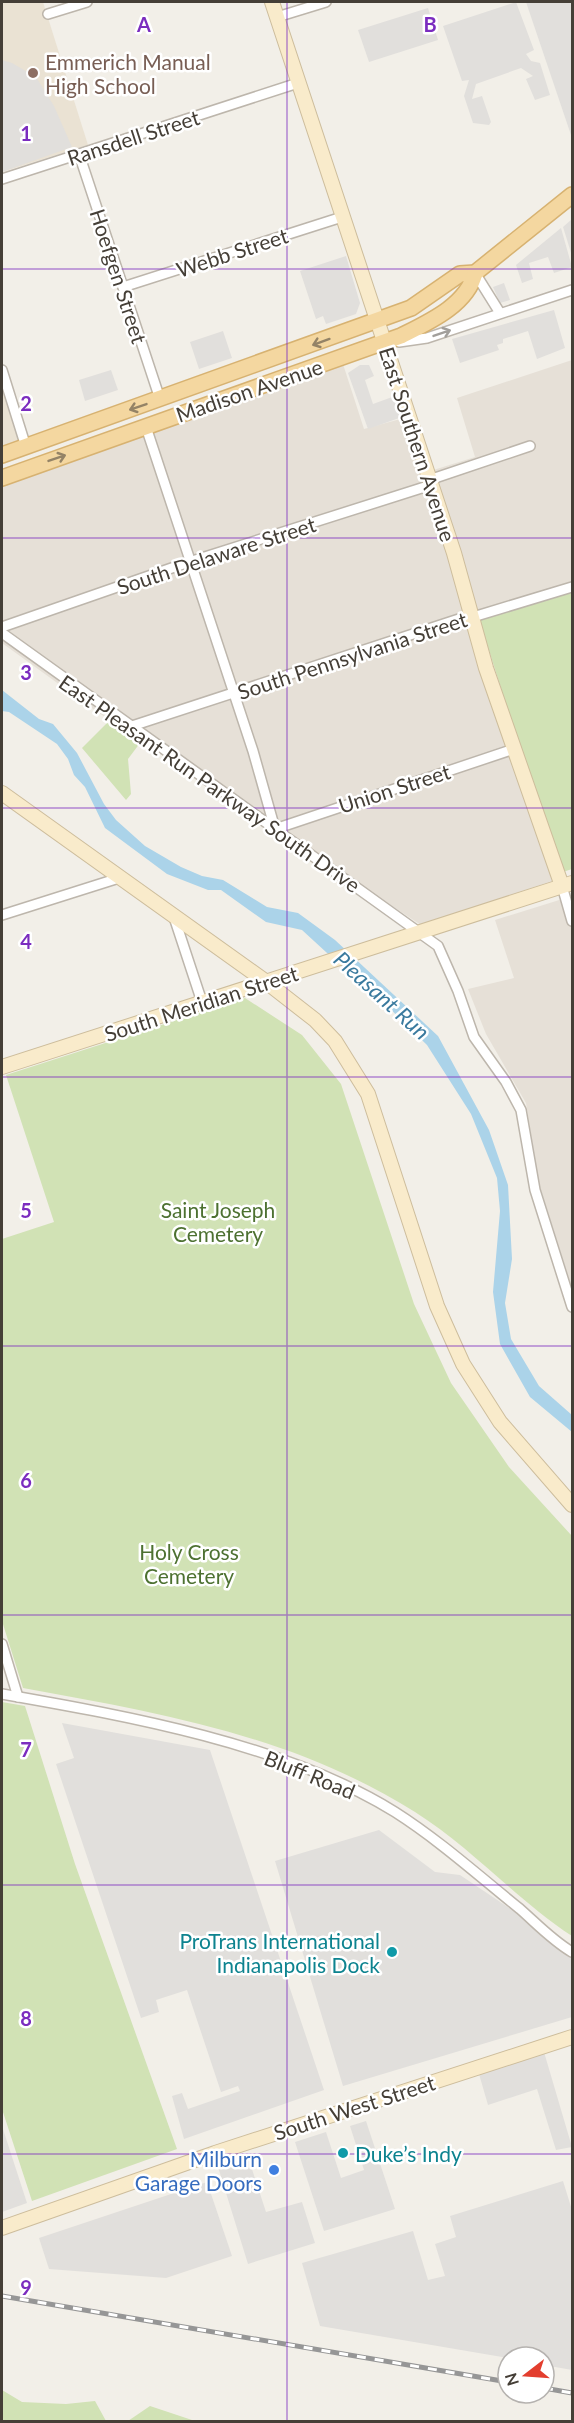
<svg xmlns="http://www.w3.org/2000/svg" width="574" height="2423" viewBox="0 0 574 2423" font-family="Lato,sans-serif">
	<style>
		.residential { fill: #e6e0d7 }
		.education { fill: #eae2d3 }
		.green { fill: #d1e2b5 }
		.parking { fill: #e1dfdc }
		.water { fill: #abd3e9 }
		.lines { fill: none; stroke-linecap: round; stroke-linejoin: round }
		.street-casing { stroke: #bdb6ac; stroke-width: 12 }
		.secondary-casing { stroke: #cdbd9c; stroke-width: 16 }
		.primary-casing { stroke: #d7b271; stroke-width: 18 }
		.street { stroke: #fff; stroke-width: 9 }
		.secondary { stroke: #f9ebcb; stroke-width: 14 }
		.primary { stroke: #f4d7a0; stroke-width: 15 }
		.rail-casing { stroke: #969696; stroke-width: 5 }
		.rail { stroke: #fff; stroke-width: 3; stroke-dasharray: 9; stroke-linecap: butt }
		.oneway { stroke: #a29f9b }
		.oneway2 { stroke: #948366 }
		.grid { fill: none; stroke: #7b2cbf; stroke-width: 1.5; stroke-opacity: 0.55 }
		.education-dot { fill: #8d6e63; stroke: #fff; stroke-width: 2 }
		.culture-dot { fill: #0f9aa8; stroke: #fff; stroke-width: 2 }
		.shop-dot { fill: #3f7fe0; stroke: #fff; stroke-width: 2 }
		.labels { text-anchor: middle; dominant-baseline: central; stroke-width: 5; stroke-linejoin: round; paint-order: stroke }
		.education-label { font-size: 21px; fill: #785e54; stroke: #fff; text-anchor: start }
		.street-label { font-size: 21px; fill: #453f37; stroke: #fff }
		.park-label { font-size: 21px; fill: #4d7131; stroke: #fff }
		.culture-label { font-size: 21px; fill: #0d838f; stroke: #fff; text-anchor: end }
		.shop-label { font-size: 21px; fill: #366cbe; stroke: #fff; text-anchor: end }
		.water-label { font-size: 22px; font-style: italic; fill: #3a7a9e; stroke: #fff }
		.grid-label { font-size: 20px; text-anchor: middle; font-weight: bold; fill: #7b2cbf; stroke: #fff; stroke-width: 5; stroke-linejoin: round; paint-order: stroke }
	</style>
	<rect width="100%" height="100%" fill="#f2efe8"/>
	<g class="residential">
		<path d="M 572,360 L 572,581 L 475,612 L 427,472 L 475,457 L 457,398 Z"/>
		<path d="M 343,364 L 364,429 L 404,418 L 552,881 L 421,925 L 96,711 L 2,643 L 2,486 Z"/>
		<path d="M 572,896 L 572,1288 L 539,1184 L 526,1103 L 486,1034 L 468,989 L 514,978 L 495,920 Z"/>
	</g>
	<g class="education">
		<path d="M 2,2 L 43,2 L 88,145 L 2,172 Z"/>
		<path d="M 2,379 L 22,446 L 2,452 Z"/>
	</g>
	<g class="green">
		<path d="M 572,591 L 572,869 L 560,873 L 479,619 Z"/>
		<path d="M 109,721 L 140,743 L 128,759 L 131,794 L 126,800 L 82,748 Z"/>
		<path d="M 245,998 L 302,1035 L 341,1084 L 414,1304 L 451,1383 L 509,1467 L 572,1536 L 572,1936 C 517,1900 472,1848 415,1812 C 294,1736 161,1713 23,1688 L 2,1621 L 2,1239 L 54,1222 L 6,1075 Z"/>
		<path d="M 2,1702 L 25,1706 L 75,1864 L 177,2149 L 32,2201 L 2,2109 Z"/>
		<path d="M 2,2390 L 22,2402 L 66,2404 L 95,2401 L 106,2421 L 2,2421 Z"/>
		<path d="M 150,2406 L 195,2421 L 128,2421 Z"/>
	</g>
	<g class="parking">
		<path d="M 516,2 L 534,50 L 526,54 L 531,61 L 540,63 L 550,95 L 535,100 L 526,79 L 533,76 L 521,68 L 476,84 L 472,99 L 482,96 L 491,122 L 489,125 L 473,123 L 464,96 L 469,80 L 462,81 L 443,26 Z"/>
		<path d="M 526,2 L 572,2 L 572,138 Z"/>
		<path d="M 428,8 L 438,40 L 369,62 L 358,30 Z"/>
		<path d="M 2,60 L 12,63 L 36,77 L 54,106 L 72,147 L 2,172 Z"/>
		<path d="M 572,219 L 572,256 L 563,227 Z"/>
		<path d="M 561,228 L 572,267 L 554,273 L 548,257 L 529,263 L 533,279 L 522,283 L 516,265 Z"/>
		<path d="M 346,256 L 360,303 L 356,314 L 326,324 L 323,316 L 316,319 L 300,271 Z"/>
		<path d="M 504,283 L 510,300 L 500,303 L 493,287 Z"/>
		<path d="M 554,310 L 565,348 L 537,359 L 528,331 L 503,339 L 503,343 L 497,345 L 499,350 L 460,363 L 452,339 Z"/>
		<path d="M 223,331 L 232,358 L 199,369 L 190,342 Z"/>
		<path d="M 360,365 L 369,365 L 374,376 L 365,380 L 373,404 L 395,396 L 402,417 L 368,429 L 348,373 Z"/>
		<path d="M 111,370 L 118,390 L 85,401 L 79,380 Z"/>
		<path d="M 62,1723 L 210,1750 L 324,2090 L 184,2139 L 172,2096 L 182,2093 L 188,2109 L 240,2091 L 238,2086 L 221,2092 L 187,1990 L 156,2000 L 159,2012 L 141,2018 L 56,1764 L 74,1758 Z"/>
		<path d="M 379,1830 L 435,1872 L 460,1875 L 572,1950 L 572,2017 L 343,2086 L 275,1861 Z"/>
		<path d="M 544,2052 L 572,2147 L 556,2150 L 537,2089 L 488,2105 L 479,2074 Z"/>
		<path d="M 366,2121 L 395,2209 L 324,2231 L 295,2142 L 326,2132 L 341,2178 L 364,2170 L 350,2126 Z"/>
		<path d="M 2,2126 L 27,2203 L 2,2212 Z"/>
		<path d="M 248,2157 L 266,2212 L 302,2202 L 315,2243 L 248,2264 L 218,2167 Z"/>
		<path d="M 563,2181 L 572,2210 L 572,2370 L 544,2365 L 544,2357 L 508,2358 L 320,2326 L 302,2263 L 413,2231 L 428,2280 L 445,2276 L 435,2244 L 456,2237 L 450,2216 Z"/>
		<path d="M 207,2182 L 232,2256 L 166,2278 L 49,2269 L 39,2238 Z"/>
	</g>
	<path class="water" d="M 2,690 L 39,719 L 53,724 L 77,753 L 104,804 L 116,820 L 145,846 L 181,867 L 202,876 L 223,880 L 267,907 L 298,913 L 335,940 L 438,1036 L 489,1130 L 508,1185 L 512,1259 L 505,1303 L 511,1339 L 539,1386 L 572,1415 L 572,1432 L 530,1397 L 500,1344 L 493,1292 L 500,1211 L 497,1178 L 471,1114 L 427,1045 L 375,994 L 351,975 L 302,930 L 266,922 L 221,890 L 208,890 L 167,874 L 105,828 L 85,787 L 74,775 L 68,759 L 57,744 L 9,712 L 2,711 Z"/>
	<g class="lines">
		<g class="street-casing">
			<g id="street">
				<path d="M 48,14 L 87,2"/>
				<path d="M 277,17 L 326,2"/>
				<path d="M 79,154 L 160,399"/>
				<path d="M 2,179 L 298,83"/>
				<path d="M 475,273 L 500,313"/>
				<path d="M 123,287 L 342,217"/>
				<path d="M 399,342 L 427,338 L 572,290"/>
				<path d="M 2,370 L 26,447"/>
				<path d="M 146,427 L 253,751 L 275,829 L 514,749"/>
				<path d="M 429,480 L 530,446"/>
				<path d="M 2,627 L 189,562 L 431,485"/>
				<path d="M 2,633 L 438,946 L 458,991 L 474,1037 L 506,1082 L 521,1110 L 535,1190 L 572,1307"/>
				<path d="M 132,726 L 462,618 L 473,617 L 572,587"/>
				<path d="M 562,886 L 572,921"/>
				<path d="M 2,915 L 119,878"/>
				<path d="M 174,917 L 202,1002"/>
				<path d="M 2,1644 L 18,1697"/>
				<path d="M 2,1694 C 127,1716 286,1744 395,1812 C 439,1840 479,1876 520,1909 C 537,1924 553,1941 572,1952"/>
			</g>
		</g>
		<g class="secondary-casing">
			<g id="secondary">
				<path d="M 272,2 L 454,553 L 486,668 L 562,886"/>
				<path d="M 2,793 L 265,981 L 315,1020 L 335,1041 L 368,1094 L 437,1306 L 463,1364 L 500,1422 L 572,1505"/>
				<path d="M 2,1067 L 572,883"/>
				<path d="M 2,2228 L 215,2153 L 572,2037"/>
			</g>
		</g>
		<g class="primary-casing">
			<g id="primary">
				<path d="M 2,455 L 411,308 L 460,274 L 475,273 L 572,195"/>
				<path d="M 2,478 L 401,336 C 429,322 467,305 475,273"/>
			</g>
		</g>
		<use href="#street" class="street"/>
		<use href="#secondary" class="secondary"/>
		<use href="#primary" class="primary"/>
		<g class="rail-casing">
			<g id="rail">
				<path d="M 2,2296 L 508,2382"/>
				<path d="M 544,2388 L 572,2393"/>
			</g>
		</g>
		<use href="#rail" class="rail"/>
	</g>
	<defs><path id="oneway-shaft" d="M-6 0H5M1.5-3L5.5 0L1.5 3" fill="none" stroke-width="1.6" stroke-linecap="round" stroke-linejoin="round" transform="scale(1.5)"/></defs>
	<use class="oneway" href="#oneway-shaft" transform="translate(442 333) rotate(-19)"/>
	<g class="oneway2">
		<use href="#oneway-shaft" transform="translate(321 342) rotate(160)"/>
		<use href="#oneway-shaft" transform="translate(138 407) rotate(161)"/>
		<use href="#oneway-shaft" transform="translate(57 458) rotate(-19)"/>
	</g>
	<path class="grid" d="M 287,2 L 287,2422M 2,269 L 572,269M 2,538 L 572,538M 2,808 L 572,808M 2,1077 L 572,1077M 2,1346 L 572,1346M 2,1615 L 572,1615M 2,1885 L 572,1885M 2,2154 L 572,2154"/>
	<circle class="education-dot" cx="33" cy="73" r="6"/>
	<g class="culture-dot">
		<circle cx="392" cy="1952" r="6"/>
		<circle cx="343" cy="2153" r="6"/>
	</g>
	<circle class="shop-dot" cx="274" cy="2170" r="6"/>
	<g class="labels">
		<g class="education-label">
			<text x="45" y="61">Emmerich Manual<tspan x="45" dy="24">High School</tspan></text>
		</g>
		<g class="street-label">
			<text transform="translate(133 137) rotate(-18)">Ransdell Street</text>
			<text transform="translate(232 252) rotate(-18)">Webb Street</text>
			<text transform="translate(119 276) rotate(72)">Hoefgen Street</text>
			<text transform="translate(249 390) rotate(-19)">Madison Avenue</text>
			<text transform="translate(418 444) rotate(72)">East Southern Avenue</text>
			<text transform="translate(216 555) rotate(-18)">South Delaware Street</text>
			<text transform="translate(352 655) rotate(-18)">South Pennsylvania Street</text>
			<text transform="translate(210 783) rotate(35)">East Pleasant Run Parkway South Drive</text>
			<text transform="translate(394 788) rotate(-18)">Union Street</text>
			<text transform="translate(201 1003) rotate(-18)">South Meridian Street</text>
			<text transform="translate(310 1774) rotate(22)">Bluff Road</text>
			<text transform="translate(354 2107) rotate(-18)">South West Street</text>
		</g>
		<g class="park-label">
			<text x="218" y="1209">Saint Joseph<tspan x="218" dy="24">Cemetery</tspan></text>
			<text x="189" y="1551">Holy Cross<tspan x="189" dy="24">Cemetery</tspan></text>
		</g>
		<g class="culture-label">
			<text x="380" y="1940">ProTrans International<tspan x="380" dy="24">Indianapolis Dock</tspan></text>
			<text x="355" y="2153" text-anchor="start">Duke’s Indy</text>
		</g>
		<g class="shop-label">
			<text x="262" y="2158">Milburn<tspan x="262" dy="24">Garage Doors</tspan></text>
		</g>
		<g class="water-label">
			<text transform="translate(382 995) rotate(42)">Pleasant Run</text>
		</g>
	</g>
	<g class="grid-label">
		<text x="144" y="32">A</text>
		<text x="430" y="32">B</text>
		<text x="26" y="141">1</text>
		<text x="26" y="411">2</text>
		<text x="26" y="680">3</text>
		<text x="26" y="949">4</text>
		<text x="26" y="1218">5</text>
		<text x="26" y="1488">6</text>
		<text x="26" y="1757">7</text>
		<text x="26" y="2026">8</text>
		<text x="26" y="2295">9</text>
	</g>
	<rect width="574" height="2423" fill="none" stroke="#453f37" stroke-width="6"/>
	<g transform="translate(526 2375) rotate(253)"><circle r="28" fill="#ffffff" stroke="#b5b2af" stroke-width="1.5"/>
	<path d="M0-4.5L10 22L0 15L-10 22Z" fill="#e33e2e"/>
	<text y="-9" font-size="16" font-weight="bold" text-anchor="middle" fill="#453f37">N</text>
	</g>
</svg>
